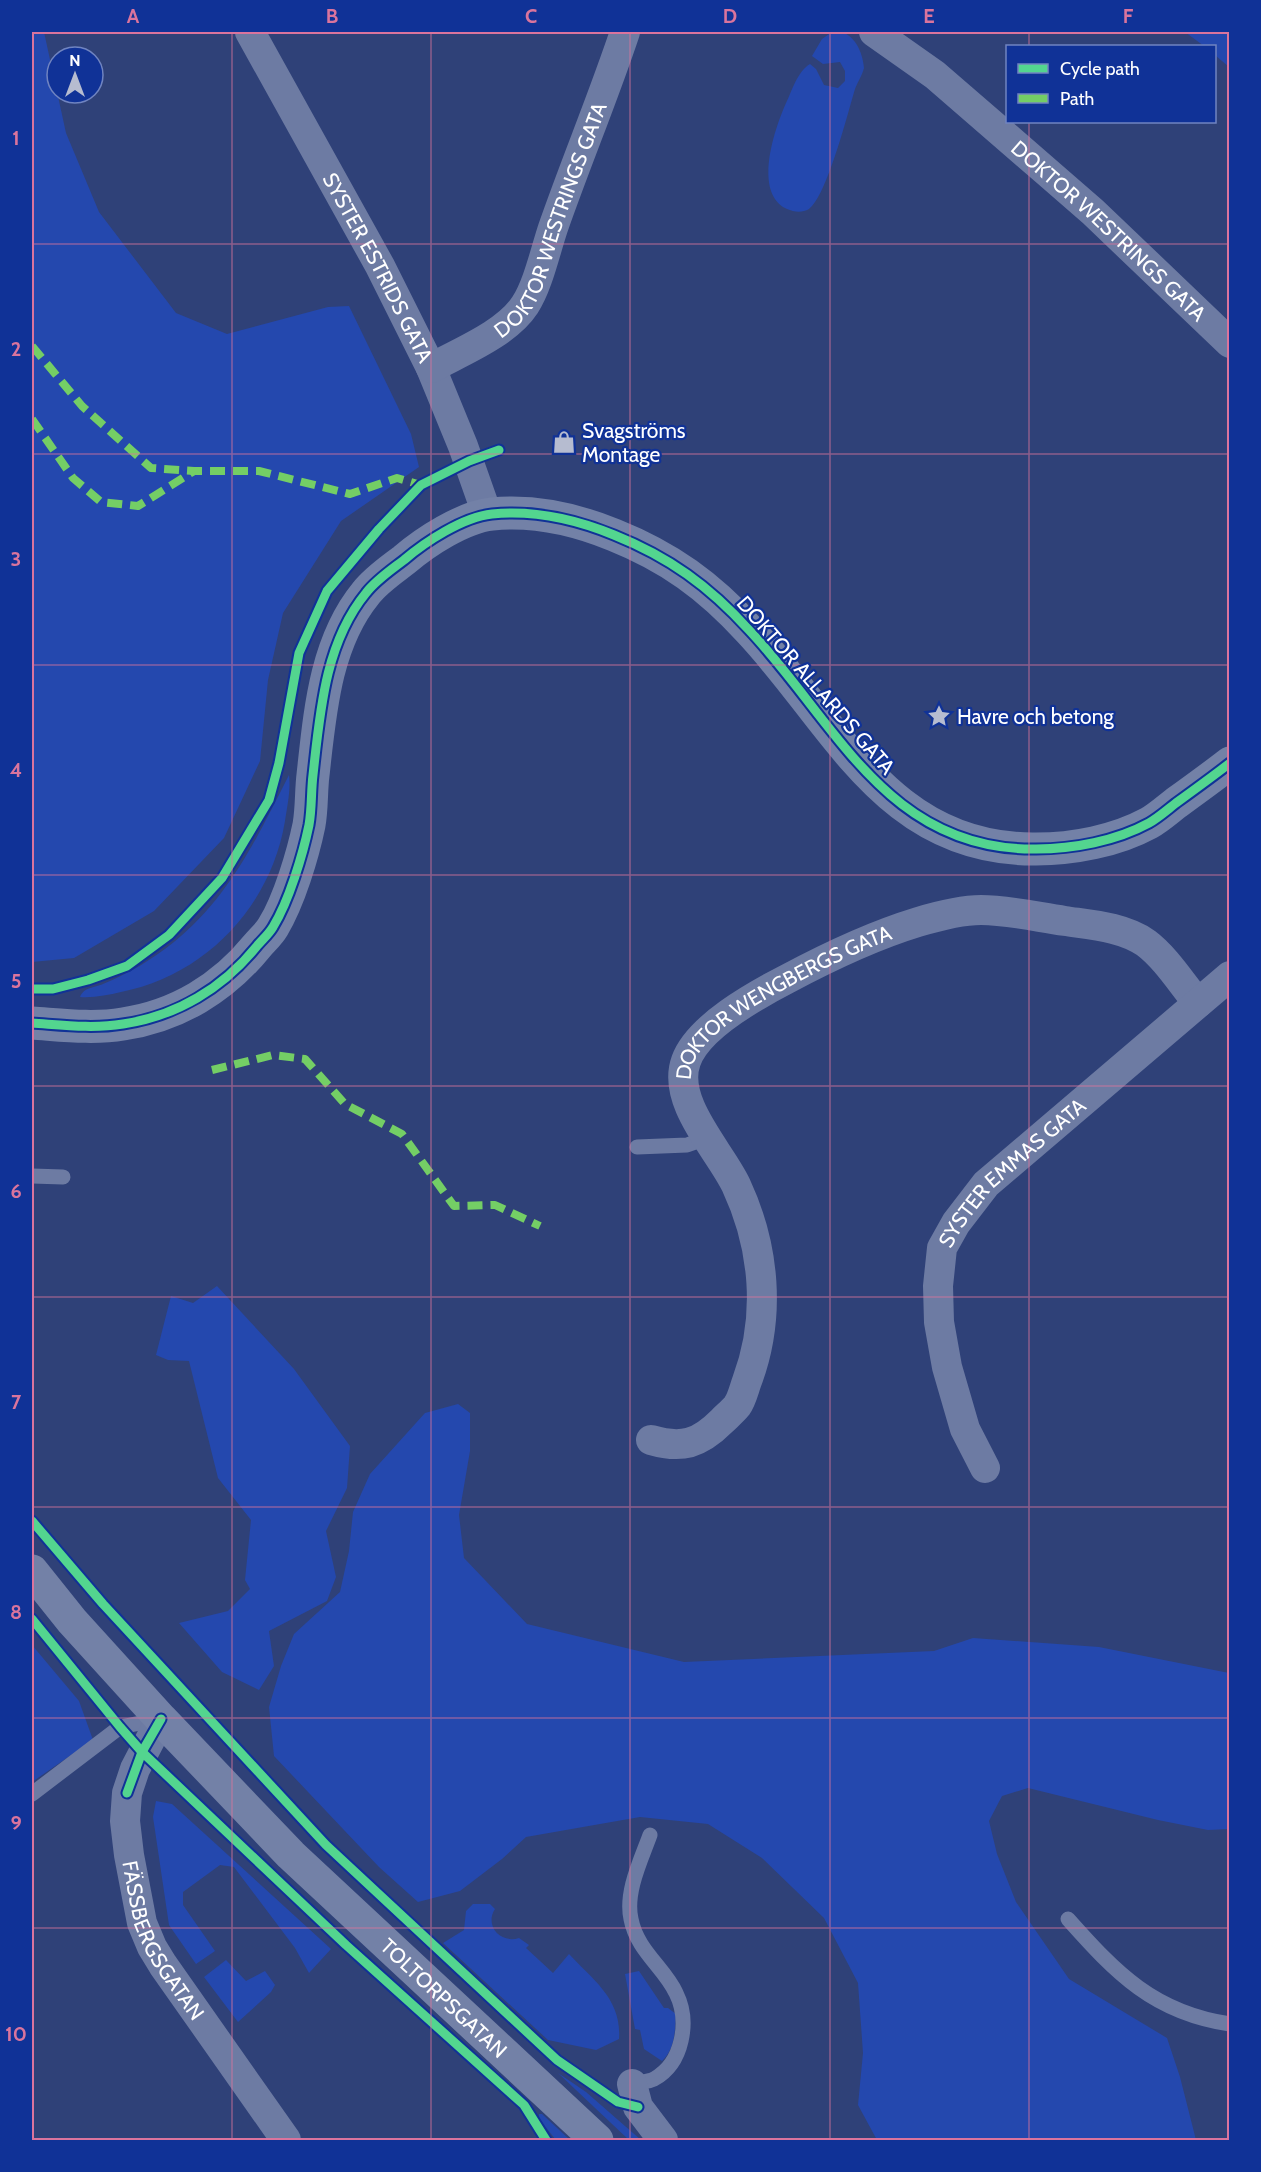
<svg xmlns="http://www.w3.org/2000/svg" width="1261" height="2172" viewBox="0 0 1261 2172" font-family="Cabin,sans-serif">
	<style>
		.green { fill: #2448ae }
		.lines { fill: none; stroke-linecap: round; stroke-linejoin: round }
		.lane { stroke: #6d7ba3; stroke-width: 15 }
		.street { stroke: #6d7ba3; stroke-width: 30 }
		.secondary { stroke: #7381a7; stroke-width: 33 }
		.quiet { stroke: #74ce65; stroke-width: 8; stroke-dasharray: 15 8; stroke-linecap: butt }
		.cycleway-casing { stroke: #103297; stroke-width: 13 }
		.cycleway { stroke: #53d58f; stroke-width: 9 }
		.grid { fill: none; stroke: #da749d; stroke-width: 1.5; stroke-opacity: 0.55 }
		.labels { text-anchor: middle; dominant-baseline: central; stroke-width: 4.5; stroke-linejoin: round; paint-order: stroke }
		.street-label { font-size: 21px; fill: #fff; stroke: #103297 }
		.poi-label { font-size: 21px; fill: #fff; stroke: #103297; text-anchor: start }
		.neatline { fill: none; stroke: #da749d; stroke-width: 2 }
		.grid-label { font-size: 20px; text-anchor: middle; font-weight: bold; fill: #da749d }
	</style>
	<rect width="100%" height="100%" fill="#2f4178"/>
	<g class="green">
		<path d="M 32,32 L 44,32 L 66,133 L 99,212 L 176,313 L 227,334 L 328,307 L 349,306 L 411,434 L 419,467 L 341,521 L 283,613 L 268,680 L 260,761 L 224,838 L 154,911 L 74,958 L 32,962 Z"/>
		<path d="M 832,32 C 852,28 863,51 864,68 C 862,76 858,81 855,89 C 848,112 827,196 809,209 C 802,213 794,212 787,209 C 752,193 775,128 786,103 C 792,91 797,72 810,64 L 816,69 L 824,85 L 838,88 L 845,81 L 845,71 L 840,62 L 823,64 L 812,56 L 822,39 Z"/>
		<path d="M 1185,32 L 1229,32 L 1229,67 L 1215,55 L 1214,46 L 1204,46 Z"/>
		<path d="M 289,775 C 291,790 287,807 285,821 C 271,906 206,975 121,992 C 108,995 94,998 80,997 C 84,987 94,988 103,984 C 128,974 153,959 174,942 C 229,898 258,836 289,775 Z"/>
		<path d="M 217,1286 L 294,1369 L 350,1446 L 347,1488 L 326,1531 L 336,1577 L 327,1601 L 269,1631 L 274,1666 L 259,1690 L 222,1672 L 179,1623 L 228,1611 L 250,1589 L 245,1580 L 251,1520 L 218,1478 L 189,1361 L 168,1360 L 156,1355 L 171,1296 L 193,1303 Z"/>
		<path d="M 458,1404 L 470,1413 L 470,1451 L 459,1515 L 464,1558 L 527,1624 L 684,1662 L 934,1651 L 973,1638 L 1099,1647 L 1229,1673 L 1229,1829 L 1208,1830 L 1158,1820 L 1028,1788 L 1002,1796 L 989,1821 L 997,1854 L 1016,1902 L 1069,1979 L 1167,2038 L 1180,2077 L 1196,2140 L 877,2140 L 858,2105 L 863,2053 L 858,1983 L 824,1918 L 762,1858 L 708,1824 L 640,1817 L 526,1837 L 502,1859 L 460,1891 L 418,1902 L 379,1867 L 274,1756 L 269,1707 L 281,1666 L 294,1634 L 340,1592 L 349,1551 L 353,1512 L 370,1474 L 425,1413 Z"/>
		<path d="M 32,1645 L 79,1701 L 93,1740 L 32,1782 Z"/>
		<path d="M 156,1801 L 172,1804 L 331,1949 L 309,1973 L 295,1948 L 234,1867 L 220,1865 L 183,1892 L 183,1905 L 215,1951 L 196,1964 L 169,1925 L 153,1817 Z"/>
		<path d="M 473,1904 L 490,1904 L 495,1909 C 484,1926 501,1944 519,1938 L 529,1945 L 526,1948 L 553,1973 L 569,1954 C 593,1980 622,1999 619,2039 L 596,2050 L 548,2040 L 443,1943 L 464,1930 L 466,1911 Z"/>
		<path d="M 226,1960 L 246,1981 L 265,1971 L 275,1985 L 271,1992 L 238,2022 L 204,1977 Z"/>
		<path d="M 639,1971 L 664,2008 L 668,2008 L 676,2014 C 675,2031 675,2049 662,2061 L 644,2049 L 640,2030 L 635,2029 L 625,1974 Z"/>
		<path d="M 558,2073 L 586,2092 L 641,2140 L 629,2140 Z"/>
		<path d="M 539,2114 L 542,2114 L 570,2140 L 556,2140 L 539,2119 Z"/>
	</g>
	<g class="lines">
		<g class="lane">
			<path d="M 637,1147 L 687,1145 L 707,1138"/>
			<path d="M 32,1176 L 63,1177"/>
			<path d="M 32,1794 L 120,1727 L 161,1719"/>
			<path d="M 1068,1919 C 1116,1973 1154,2013 1230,2024"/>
			<path d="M 632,2084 C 639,2082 648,2082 654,2079 C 683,2063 690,2021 676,1993 C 664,1967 637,1951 631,1919 C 625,1892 641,1860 650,1835"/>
		</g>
		<g class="street">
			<path id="s1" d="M 250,32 L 380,266 L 431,368 L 463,446 L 487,514"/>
			<path id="s2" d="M 874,32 L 935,75 L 1047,172 L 1093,212 L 1230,343"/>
			<path id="s3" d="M 431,368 C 460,352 506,334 525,305 C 538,285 545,252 553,228 C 576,162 603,98 625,32"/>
			<path id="s4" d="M 651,1440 C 682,1449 699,1444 722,1421 C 727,1416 733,1411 737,1406 C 742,1399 744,1389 747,1381 C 771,1317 765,1247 736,1185 C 720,1151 671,1102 686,1061 C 698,1027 756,995 787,979 C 830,956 872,936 918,922 C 938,916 960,910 981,910 C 1008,910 1037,917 1065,921 C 1092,925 1123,927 1146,943 C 1166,958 1182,984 1198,1003"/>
			<path id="s5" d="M 985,1468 L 965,1429 L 947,1367 L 939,1322 L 938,1286 L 942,1248 L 956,1223 L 986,1184 L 1230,976"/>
			<path id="s6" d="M 161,1719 L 135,1769 L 127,1793 L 125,1821 L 129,1855 L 142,1923 L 152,1947 L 163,1965 L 286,2140"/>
			<path d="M 632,2084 L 638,2107 L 663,2140"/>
		</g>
		<g class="secondary">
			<path d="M 32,1023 C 62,1025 93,1029 123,1024 C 177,1016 223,988 257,946 C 262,940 269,934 273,927 C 289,901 303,854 309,825 C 312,808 311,791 313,775 C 320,712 325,643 366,593 C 376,580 391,570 404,560 C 425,542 463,517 492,514 C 533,510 575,519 614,535 C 669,557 709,586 749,630 C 836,722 887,851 1036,849 C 1073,849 1116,841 1149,823 C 1158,818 1167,810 1176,803 C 1194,790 1212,777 1230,763"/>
			<path id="s7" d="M 32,1571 L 72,1621 L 161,1719 L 291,1855 L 597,2140"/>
		</g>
		<g class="quiet">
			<path d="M 32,346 L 82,406 L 151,468 L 194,471 L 259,471 L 350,494 L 397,478 L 421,485"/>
			<path d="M 32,419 L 73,478 L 101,502 L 138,506 L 194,471"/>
			<path d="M 212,1070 L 273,1055 L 305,1059 L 345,1104 L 402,1134 L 454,1206 L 495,1205 L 540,1226"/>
		</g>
		<g class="cycleway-casing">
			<g id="cycleway">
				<path d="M 32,989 L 53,989 L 88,980 L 127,966 L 169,935 L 222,878 L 269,800 L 279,763 L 299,653 L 327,591 L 379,529 L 421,485 L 469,461 L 499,450"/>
				<path d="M 32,1023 C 62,1025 93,1029 123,1024 C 177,1016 223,988 257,946 C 262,940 269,934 273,927 C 289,901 303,854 309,825 C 312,808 311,791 313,775 C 320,712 325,643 366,593 C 376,580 391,570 404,560 C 425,542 463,517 492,514 C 533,510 575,519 614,535 C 669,557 709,586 749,630 C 836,722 887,851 1036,849 C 1073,849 1116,841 1149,823 C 1158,818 1167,810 1176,803 C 1194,790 1212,777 1230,763"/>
				<path d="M 32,1521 L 103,1604 L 326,1845 L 557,2060 L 618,2102 L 638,2107"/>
				<path d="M 32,1619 L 120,1727 L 142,1752 L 346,1945 L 524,2105 L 546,2140"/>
				<path d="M 127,1793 L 142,1752 L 161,1719"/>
			</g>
		</g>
		<use href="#cycleway" class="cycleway"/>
	</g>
	<path class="grid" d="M 232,32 L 232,2140M 431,32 L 431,2140M 630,32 L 630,2140M 830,32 L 830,2140M 1029,32 L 1029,46M 1029,122 L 1029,2140M 32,244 L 1230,244M 32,454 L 1230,454M 32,665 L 1230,665M 32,875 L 1230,875M 32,1086 L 1230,1086M 32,1297 L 1230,1297M 32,1507 L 1230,1507M 32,1718 L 1230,1718M 32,1928 L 1230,1928"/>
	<defs>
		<g id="shop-bare" transform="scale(1.8)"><path d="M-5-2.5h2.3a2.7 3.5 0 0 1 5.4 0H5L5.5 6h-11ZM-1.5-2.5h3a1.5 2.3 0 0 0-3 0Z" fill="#b6bcd0" stroke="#103297" stroke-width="2.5" paint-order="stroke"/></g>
		<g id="sight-bare" transform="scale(1.8)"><path d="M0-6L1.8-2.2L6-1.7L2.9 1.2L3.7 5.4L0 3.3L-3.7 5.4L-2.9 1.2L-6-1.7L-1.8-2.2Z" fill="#b6bcd0" stroke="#103297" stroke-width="2.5" paint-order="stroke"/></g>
	</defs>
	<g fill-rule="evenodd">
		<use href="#shop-bare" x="564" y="442"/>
		<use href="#sight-bare" x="939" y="716"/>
	</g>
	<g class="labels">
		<g class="street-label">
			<text stroke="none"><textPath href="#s3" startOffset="202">DOKTOR WESTRINGS GATA</textPath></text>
			<text stroke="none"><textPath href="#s2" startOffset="308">DOKTOR WESTRINGS GATA</textPath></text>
			<text stroke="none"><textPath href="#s1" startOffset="268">SYSTER ESTRIDS GATA</textPath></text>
			<text transform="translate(816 685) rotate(49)">DOKTOR ALLARDS GATA</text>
			<text stroke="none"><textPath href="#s4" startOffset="580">DOKTOR WENGBERGS GATA</textPath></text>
			<text stroke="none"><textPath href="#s5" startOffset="332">SYSTER EMMAS GATA</textPath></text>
			<text stroke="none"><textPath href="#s6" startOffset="237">FÄSSBERGSGATAN</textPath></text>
			<text stroke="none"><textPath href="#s7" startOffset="594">TOLTORPSGATAN</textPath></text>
		</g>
		<g class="poi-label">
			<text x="582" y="430">Svagströms<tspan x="582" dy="24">Montage</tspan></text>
			<text x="957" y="716">Havre och betong</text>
		</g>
	</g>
	<rect width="1261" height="2172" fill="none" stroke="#103297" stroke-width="66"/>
	<rect x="1006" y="45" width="210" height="78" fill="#103297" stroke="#7084c1" stroke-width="1.5"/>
	<rect x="1018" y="64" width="30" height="9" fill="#53d58f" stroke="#7084c1" stroke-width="1.5"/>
	<text x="1060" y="75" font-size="18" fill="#ffffff">Cycle path</text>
	<rect x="1018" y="94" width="30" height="9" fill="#74ce65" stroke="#7084c1" stroke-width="1.5"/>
	<text x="1060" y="105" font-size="18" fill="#ffffff">Path</text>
	<g transform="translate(75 75)"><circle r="28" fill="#103297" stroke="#7084c1" stroke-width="1.5"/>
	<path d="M0-4.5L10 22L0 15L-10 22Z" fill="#b6bcd0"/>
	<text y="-9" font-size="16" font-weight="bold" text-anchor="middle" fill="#ffffff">N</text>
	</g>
	<rect x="33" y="33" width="1195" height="2106" class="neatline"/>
	<g class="grid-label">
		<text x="133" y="23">A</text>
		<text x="332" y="23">B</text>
		<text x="531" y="23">C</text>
		<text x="730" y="23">D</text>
		<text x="929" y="23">E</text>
		<text x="1128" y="23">F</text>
		<text x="16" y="145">1</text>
		<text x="16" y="356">2</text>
		<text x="16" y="566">3</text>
		<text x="16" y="777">4</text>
		<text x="16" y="988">5</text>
		<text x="16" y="1198">6</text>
		<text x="16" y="1409">7</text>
		<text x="16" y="1619">8</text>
		<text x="16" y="1830">9</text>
		<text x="16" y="2041">10</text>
	</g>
</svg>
